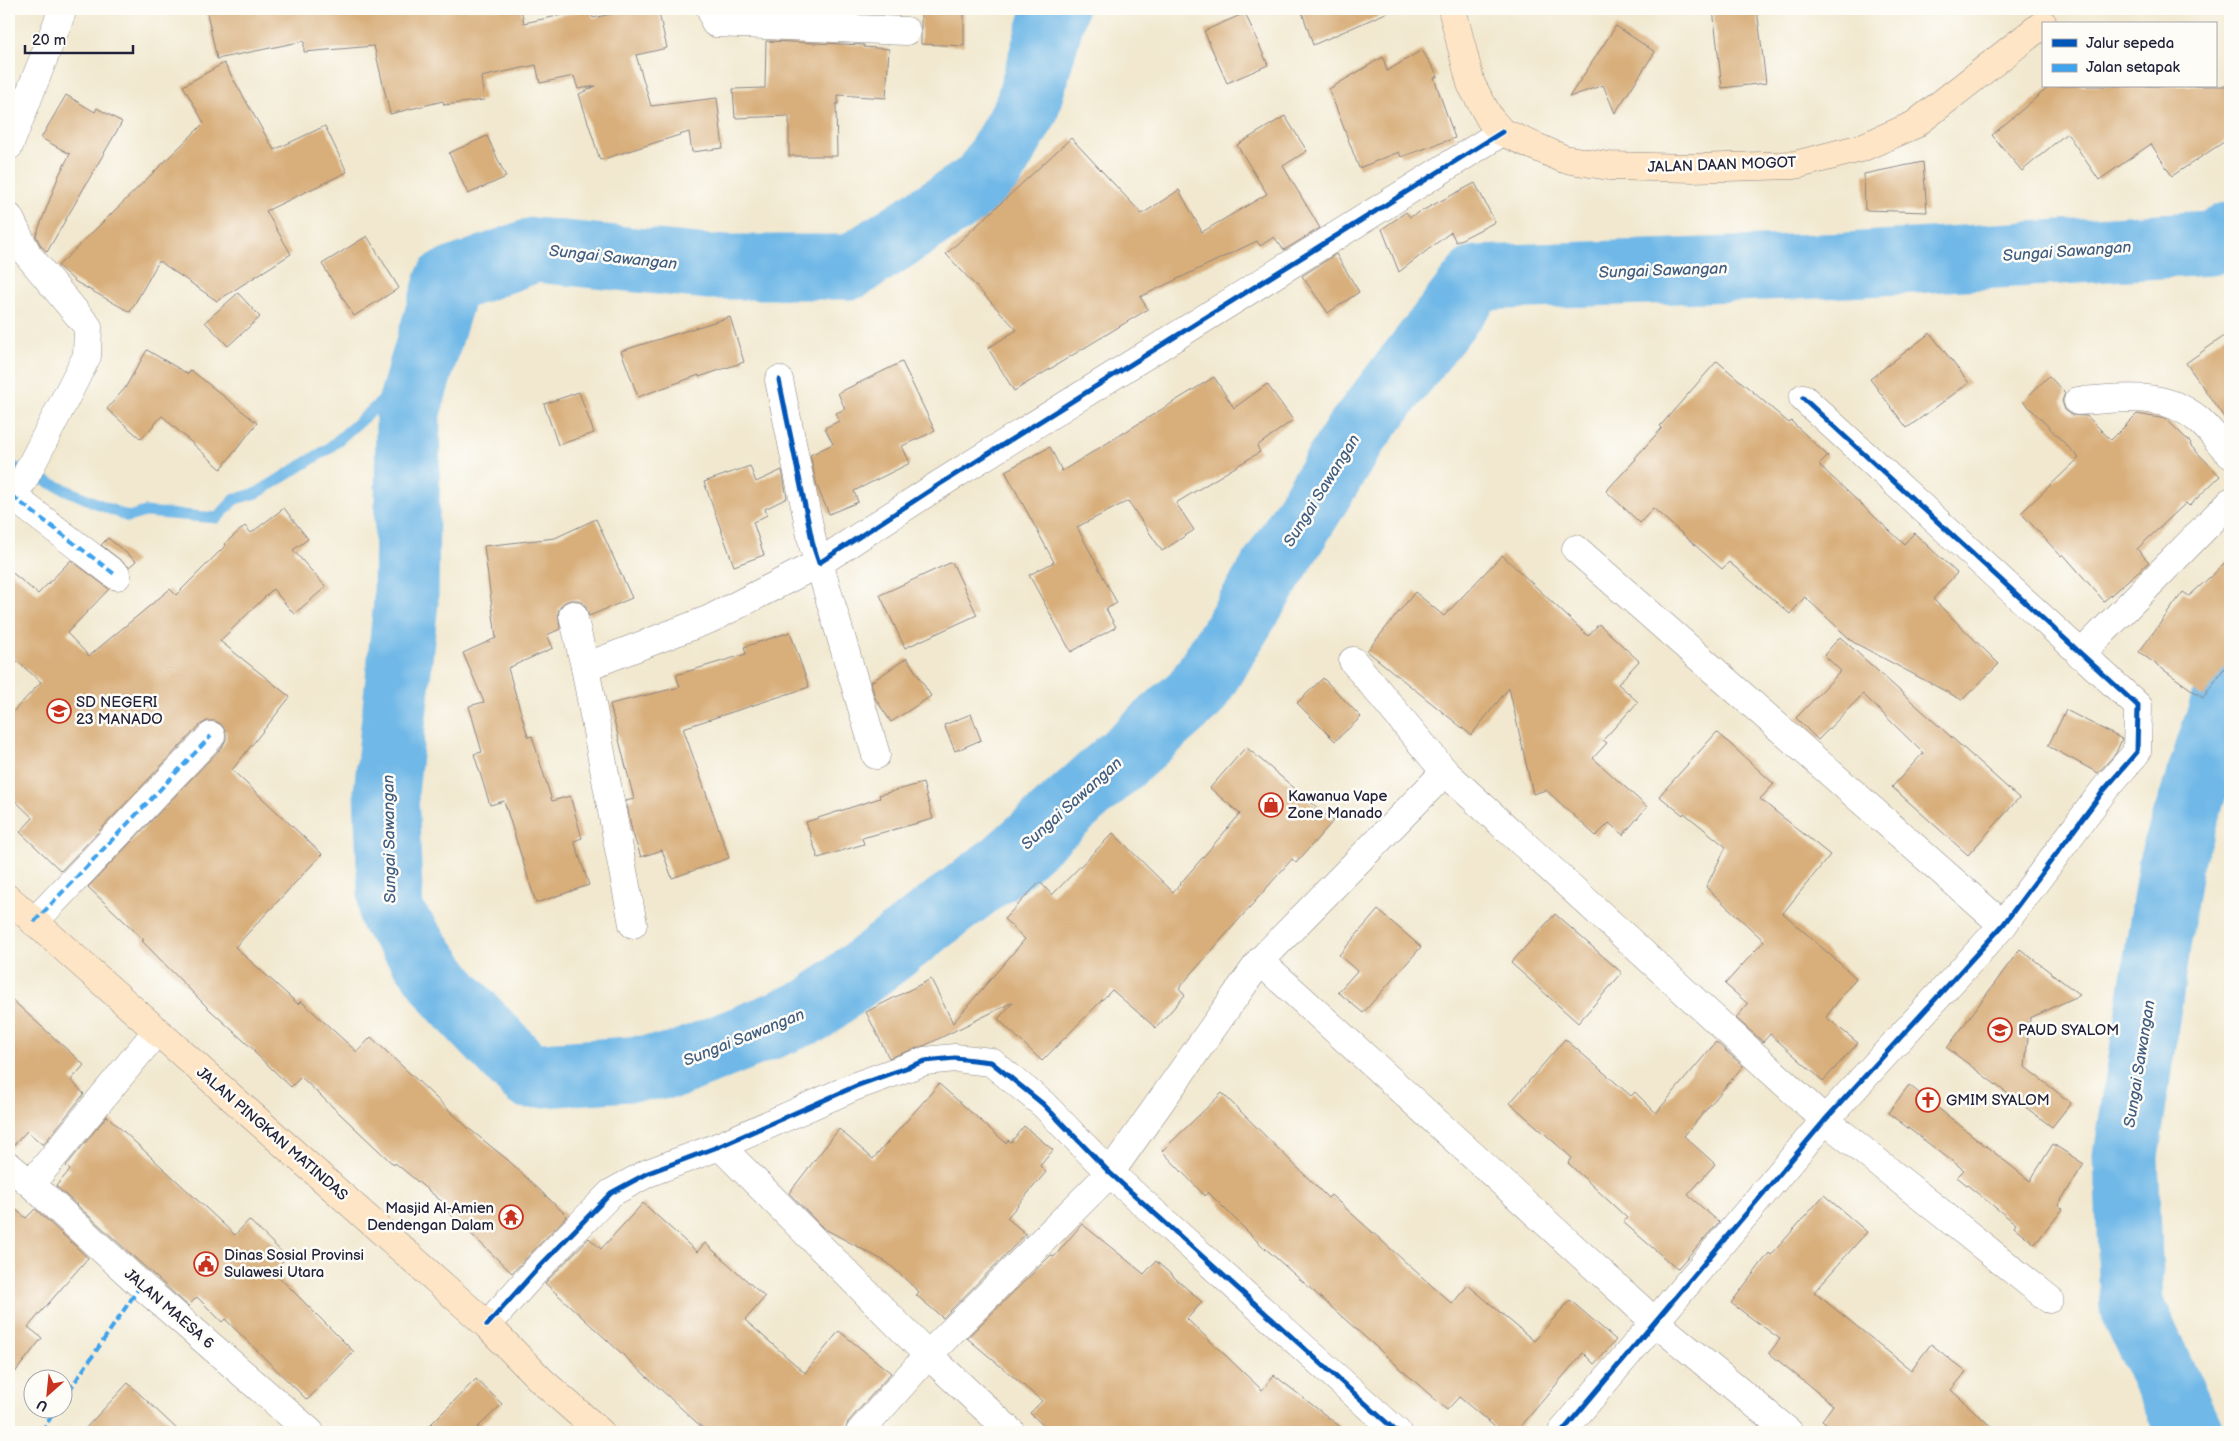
<svg xmlns="http://www.w3.org/2000/svg" width="2239" height="1441" viewBox="0 0 2239 1441" font-family="'Balsamiq Sans',sans-serif">
	<style>
		.lines { fill: none; stroke-linecap: round; stroke-linejoin: round }
		.stream { stroke: #6fb8e7; stroke-width: 11 }
		.river { stroke: #6fb8e7; stroke-width: 65 }
		.building { fill: #d8ae7a }
		.street-casing { stroke: #8a8585; stroke-width: 29 }
		.secondary-casing { stroke: #8a8585; stroke-width: 29 }
		.street { stroke: #fff; stroke-width: 28 }
		.secondary { stroke: #fde5c5; stroke-width: 28 }
		.quiet { stroke: #3ea2ec; stroke-width: 4; stroke-dasharray: 8 4; stroke-linecap: butt }
		.cycleway-casing { stroke: #fdfcf7; stroke-width: 8 }
		.cycleway { stroke: #0057b8; stroke-width: 5 }
		.labels { text-anchor: middle; dominant-baseline: central; stroke-width: 5; stroke-linejoin: round; paint-order: stroke }
		.street-label { font-size: 15px; fill: #22223b; stroke: #fdfcf7 }
		.poi-label { font-size: 15px; fill: #22223b; stroke: #fdfcf7; text-anchor: start }
		.water-label { font-size: 16px; font-style: italic; fill: #415e80; stroke: #fdfcf7 }
	</style>
	<rect width="100%" height="100%" fill="#fdfcf7"/>
	<filter id="ink" filterUnits="userSpaceOnUse"><feTurbulence type="fractalNoise" baseFrequency=".02" numOctaves="2"/><feDisplacementMap in="SourceGraphic" scale="10" xChannelSelector="R" yChannelSelector="G"/><feConvolveMatrix kernelMatrix="1 2 1 2 8 2 1 2 1" color-interpolation-filters="sRGB"/></filter>
	<filter id="wash" filterUnits="userSpaceOnUse"><feTurbulence type="fractalNoise" baseFrequency=".0096" numOctaves="4" result="noise"/><feDisplacementMap in="SourceGraphic" scale="20" xChannelSelector="R" yChannelSelector="G"/><feGaussianBlur stdDeviation="1.12" result="paint"/><feColorMatrix in="noise" values="0 0 0 0 0 0 0 0 0 0 0 0 0 0 0 0 0 1.4 0 .05"/><feComposite in="paint" operator="in"/></filter>
	<g filter="url(#wash)">
		<rect width="100%" height="100%" fill="#f1e8cf"/>
		<g class="lines">
			<path class="stream" d="M 9,465 L 128,517 L 145,512 L 217,518 L 235,499 L 257,493 L 328,449 L 421,367"/>
			<g class="river">
				<path d="M 1055,9 L 1026,110 L 985,181 L 851,267 L 708,267 L 534,250 L 447,282 L 408,411 L 406,602 L 386,793 L 391,914 L 451,995 L 528,1076 L 673,1066 L 812,1010 L 1006,863 L 1197,692 L 1355,435 L 1477,278 L 1847,265 L 2210,243 L 2230,234"/>
				<path d="M 2190,1432 L 2132,1307 L 2126,1156 L 2171,862 L 2224,700 L 2230,697"/>
			</g>
		</g>
		<g id="blocks">
			<g class="building">
				<path d="M 206,9 L 521,9 L 524,23 L 591,9 L 593,18 L 633,9 L 658,9 L 667,48 L 636,55 L 651,106 L 717,98 L 723,148 L 692,152 L 689,132 L 600,160 L 579,94 L 596,86 L 578,89 L 574,76 L 540,83 L 536,65 L 481,77 L 484,100 L 444,105 L 443,101 L 390,114 L 374,46 L 304,52 L 304,41 L 217,59 Z"/>
				<path d="M 767,9 L 863,9 L 863,14 L 767,10 Z"/>
				<path d="M 921,9 L 964,9 L 964,46 L 921,44 Z"/>
				<path d="M 1301,9 L 1395,9 L 1313,45 Z"/>
				<path d="M 1713,9 L 1757,9 L 1766,83 L 1722,88 Z"/>
				<path d="M 1245,13 L 1268,65 L 1227,83 L 1204,31 Z"/>
				<path d="M 1616,26 L 1655,52 L 1615,113 L 1603,85 L 1569,97 Z"/>
				<path d="M 766,41 L 864,45 L 864,47 L 889,49 L 886,98 L 838,95 L 838,104 L 836,104 L 837,156 L 789,156 L 789,116 L 735,118 L 733,89 L 765,88 Z"/>
				<path d="M 1422,50 L 1438,76 L 1434,78 L 1455,138 L 1401,157 L 1399,152 L 1359,168 L 1329,89 L 1383,57 L 1387,71 Z"/>
				<path d="M 224,63 L 274,150 L 325,126 L 347,172 L 266,211 L 291,254 L 217,301 L 159,261 L 130,312 L 76,282 L 58,266 L 204,123 L 183,86 Z"/>
				<path d="M 2050,86 L 2230,86 L 2230,138 L 2172,176 L 2151,144 L 2099,180 L 2067,133 L 2022,171 L 1992,135 Z"/>
				<path d="M 66,95 L 95,112 L 97,108 L 122,122 L 47,252 L 41,246 L 36,236 L 59,175 L 70,154 L 41,138 Z"/>
				<path d="M 1285,116 L 1307,151 L 1283,166 L 1320,228 L 1284,250 L 1274,237 L 1260,246 L 1257,241 L 1140,297 L 1148,309 L 1014,391 L 988,348 L 1017,330 L 946,254 L 1071,138 L 1142,214 L 1179,190 L 1202,232 L 1267,194 L 1237,145 Z"/>
				<path d="M 487,136 L 506,177 L 468,194 L 449,153 Z"/>
				<path d="M 1923,162 L 1927,212 L 1865,210 L 1864,174 Z"/>
				<path d="M 1475,183 L 1495,222 L 1456,242 L 1451,232 L 1399,272 L 1382,229 L 1406,212 L 1410,217 Z"/>
				<path d="M 367,236 L 399,288 L 354,316 L 322,264 Z"/>
				<path d="M 1336,254 L 1359,292 L 1328,313 L 1302,276 Z"/>
				<path d="M 238,293 L 260,317 L 228,346 L 205,322 Z"/>
				<path d="M 730,317 L 744,362 L 699,377 L 699,375 L 638,397 L 621,351 Z"/>
				<path d="M 2230,332 L 2230,426 L 2186,363 Z"/>
				<path d="M 1930,333 L 1969,383 L 1907,428 L 1870,379 Z"/>
				<path d="M 147,350 L 188,374 L 191,370 L 257,423 L 221,469 L 162,416 L 141,439 L 107,409 L 125,388 Z"/>
				<path d="M 1717,361 L 1789,423 L 1791,421 L 1828,456 L 1819,465 L 1904,544 L 1914,533 L 1957,573 L 1933,599 L 1999,664 L 1962,700 L 1853,642 L 1805,597 L 1790,614 L 1729,562 L 1722,569 L 1653,508 L 1640,523 L 1606,491 L 1636,459 L 1635,458 L 1662,428 L 1660,426 Z"/>
				<path d="M 902,362 L 935,431 L 902,446 L 910,463 L 854,491 L 858,502 L 829,514 L 817,486 L 810,455 L 833,444 L 825,428 L 839,421 L 836,413 L 845,409 L 838,393 Z"/>
				<path d="M 2049,376 L 2065,393 L 2062,401 L 2065,410 L 2072,415 L 2087,416 L 2111,440 L 2137,414 L 2166,419 L 2191,443 L 2190,445 L 2220,476 L 2189,506 L 2186,503 L 2137,549 L 2149,562 L 2104,601 L 2063,554 L 2061,556 L 2021,513 L 2079,458 L 2023,401 Z"/>
				<path d="M 1214,377 L 1234,408 L 1267,384 L 1293,420 L 1257,446 L 1260,452 L 1176,503 L 1194,530 L 1162,551 L 1128,501 L 1077,527 L 1117,603 L 1106,609 L 1116,627 L 1071,652 L 1029,575 L 1054,562 L 1005,471 L 1050,447 L 1062,471 Z"/>
				<path d="M 579,392 L 594,433 L 558,445 L 544,404 Z"/>
				<path d="M 750,466 L 756,482 L 782,470 L 787,498 L 765,509 L 767,515 L 753,522 L 764,555 L 734,566 L 704,482 Z"/>
				<path d="M 284,508 L 308,539 L 293,550 L 326,587 L 294,614 L 273,589 L 220,641 L 290,697 L 232,770 L 322,854 L 235,947 L 298,1004 L 301,1001 L 357,1052 L 371,1037 L 467,1127 L 509,1161 L 567,1216 L 512,1273 L 448,1212 L 451,1209 L 395,1163 L 394,1165 L 301,1077 L 291,1087 L 254,1052 L 255,1051 L 209,1009 L 142,941 L 144,940 L 88,887 L 222,747 L 226,740 L 226,732 L 221,724 L 215,721 L 207,721 L 200,725 L 61,871 L 20,832 L 33,818 L 9,795 L 9,716 L 41,682 L 9,654 L 9,570 L 38,594 L 71,560 L 109,589 L 67,633 L 89,656 L 170,589 L 176,595 L 226,545 L 224,544 L 245,526 L 251,533 Z"/>
				<path d="M 596,519 L 632,598 L 589,616 L 585,605 L 578,600 L 570,600 L 563,603 L 558,611 L 560,629 L 547,635 L 553,648 L 508,668 L 528,737 L 532,736 L 552,801 L 570,796 L 582,838 L 574,841 L 589,885 L 536,903 L 504,801 L 490,805 L 474,754 L 482,752 L 469,706 L 484,702 L 463,653 L 496,638 L 484,546 L 555,538 Z"/>
				<path d="M 108,538 L 136,561 L 129,567 L 101,545 Z"/>
				<path d="M 1502,555 L 1588,636 L 1599,624 L 1639,661 L 1618,684 L 1638,702 L 1603,740 L 1607,743 L 1593,758 L 1647,807 L 1623,835 L 1609,823 L 1596,836 L 1546,790 L 1533,794 L 1509,688 L 1471,735 L 1367,651 L 1415,592 L 1444,616 Z"/>
				<path d="M 2230,559 L 2230,660 L 2203,698 L 2139,652 L 2183,592 L 2189,596 Z"/>
				<path d="M 952,562 L 977,615 L 905,648 L 880,595 Z"/>
				<path d="M 790,632 L 809,687 L 683,728 L 729,858 L 672,878 L 662,850 L 641,857 L 632,831 L 626,801 L 634,799 L 610,704 L 680,687 L 676,675 L 746,654 L 744,647 Z"/>
				<path d="M 1840,637 L 2019,798 L 1968,855 L 1892,787 L 1923,753 L 1863,694 L 1818,740 L 1796,718 L 1841,671 L 1824,655 Z"/>
				<path d="M 907,658 L 931,696 L 891,722 L 875,698 L 871,682 Z"/>
				<path d="M 1323,678 L 1361,717 L 1335,741 L 1297,703 Z"/>
				<path d="M 2066,710 L 2122,739 L 2116,753 L 2098,773 L 2048,746 Z"/>
				<path d="M 971,714 L 981,740 L 955,751 L 944,725 Z"/>
				<path d="M 1717,732 L 1774,784 L 1760,799 L 1830,855 L 1783,913 L 1856,978 L 1826,1017 L 1858,1043 L 1823,1081 L 1770,1034 L 1763,1042 L 1736,1018 L 1748,1004 L 1725,984 L 1764,941 L 1706,887 L 1726,847 L 1684,813 L 1683,815 L 1659,796 Z"/>
				<path d="M 1246,747 L 1333,821 L 1296,863 L 1292,859 L 1179,988 L 1185,995 L 1156,1028 L 1112,990 L 1042,1061 L 998,1019 L 1013,1002 L 926,1045 L 889,1058 L 866,1012 L 931,979 L 953,1023 L 1025,939 L 1004,919 L 1040,882 L 1052,895 L 1113,833 L 1173,892 L 1240,814 L 1210,788 Z"/>
				<path d="M 923,783 L 933,819 L 862,838 L 864,844 L 818,858 L 806,822 L 880,798 L 879,795 Z"/>
				<path d="M 1378,910 L 1421,947 L 1363,1013 L 1338,992 L 1357,971 L 1339,955 Z"/>
				<path d="M 1555,914 L 1622,973 L 1578,1023 L 1511,963 Z"/>
				<path d="M 2020,949 L 2080,995 L 2030,1018 L 2025,1067 L 2071,1103 L 2052,1127 L 1947,1048 Z"/>
				<path d="M 9,997 L 84,1065 L 71,1080 L 84,1094 L 43,1145 L 27,1131 L 9,1150 Z"/>
				<path d="M 1565,1039 L 1631,1096 L 1635,1092 L 1656,1113 L 1716,1042 L 1743,1066 L 1684,1136 L 1715,1164 L 1688,1195 L 1719,1222 L 1677,1269 L 1623,1222 L 1627,1218 L 1568,1163 L 1572,1158 L 1510,1103 Z"/>
				<path d="M 939,1084 L 1006,1143 L 1008,1140 L 1011,1142 L 1024,1126 L 1053,1150 L 1040,1166 L 1046,1172 L 1007,1218 L 1026,1234 L 943,1318 L 916,1295 L 919,1292 L 888,1263 L 823,1228 L 789,1193 L 839,1129 L 873,1159 Z"/>
				<path d="M 1909,1085 L 2030,1181 L 2053,1144 L 2084,1164 L 2058,1205 L 2063,1209 L 2035,1244 L 2014,1227 L 2016,1224 L 1957,1177 L 1964,1170 L 1888,1113 Z"/>
				<path d="M 1222,1093 L 1328,1198 L 1331,1195 L 1452,1304 L 1468,1285 L 1534,1341 L 1570,1300 L 1616,1340 L 1594,1364 L 1583,1353 L 1516,1432 L 1501,1432 L 1459,1397 L 1447,1410 L 1257,1241 L 1208,1192 L 1205,1196 L 1162,1151 Z"/>
				<path d="M 107,1116 L 235,1235 L 249,1220 L 287,1257 L 273,1271 L 354,1352 L 307,1400 L 225,1319 L 222,1322 L 197,1297 L 188,1306 L 56,1186 L 70,1170 L 66,1166 Z"/>
				<path d="M 1824,1195 L 1867,1232 L 1814,1292 L 1911,1370 L 1931,1344 L 1966,1372 L 1951,1390 L 1997,1432 L 1837,1432 L 1822,1420 L 1833,1405 L 1769,1353 L 1780,1339 L 1731,1303 L 1769,1253 L 1771,1255 Z"/>
				<path d="M 643,1203 L 697,1252 L 705,1243 L 765,1297 L 745,1320 L 805,1373 L 839,1331 L 891,1373 L 848,1422 L 845,1432 L 707,1432 L 545,1283 L 589,1238 L 601,1249 Z"/>
				<path d="M 9,1204 L 26,1218 L 35,1209 L 88,1258 L 28,1327 L 42,1338 L 9,1380 Z"/>
				<path d="M 1082,1224 L 1144,1274 L 1156,1261 L 1202,1302 L 1187,1319 L 1262,1390 L 1274,1375 L 1347,1432 L 1050,1432 L 1030,1413 L 1042,1401 L 967,1338 L 1051,1255 L 1054,1257 Z"/>
				<path d="M 476,1379 L 502,1404 L 473,1432 L 423,1432 Z"/>
				<path d="M 128,1383 L 180,1432 L 82,1432 Z"/>
			</g>
		</g>
	</g>
	<g filter="url(#ink)">
		<use href="#blocks" fill-opacity="0" stroke="#8a8585" stroke-width="1"/>
		<g class="lines">
			<g class="street-casing">
				<g id="street">
					<path d="M 711,9 L 715,23 L 906,31"/>
					<path d="M 9,146 L 63,9"/>
					<path d="M 9,217 L 28,255 L 88,327 L 87,356 L 23,481 L 9,499"/>
					<path d="M 779,380 L 813,545 L 819,563 L 940,484 L 1502,132"/>
					<path d="M 2078,401 C 2121,399 2163,390 2199,420 C 2210,430 2220,443 2230,454"/>
					<path d="M 12,496 L 117,576"/>
					<path d="M 1576,549 L 2003,925"/>
					<path d="M 573,615 L 585,667 L 633,924"/>
					<path d="M 2080,655 L 2230,502"/>
					<path d="M 1353,661 L 1445,772 L 1825,1120 L 2049,1299"/>
					<path d="M 585,667 L 710,619 L 819,563 L 876,755"/>
					<path d="M 34,922 L 211,736"/>
					<path d="M 1260,961 L 1655,1322 L 1789,1432"/>
					<path d="M 156,1032 L 31,1184 L 141,1285 L 310,1432"/>
					<path d="M 720,1146 L 928,1355 L 1011,1432"/>
					<path d="M 9,1166 L 31,1184"/>
					<path d="M 487,1325 L 539,1267 L 611,1193 L 648,1173 L 720,1146 L 856,1086 L 925,1061 L 955,1058 L 991,1062 L 1043,1104 L 1110,1173 L 1397,1432"/>
					<path d="M 860,1432 L 928,1355 L 1110,1173 L 1260,961 L 1445,772"/>
					<path d="M 1562,1432 L 1825,1120 L 2003,925 L 2104,790 L 2137,752 L 2138,706 L 1803,398"/>
				</g>
			</g>
			<g class="secondary-casing">
				<g id="secondary">
					<path d="M 1452,9 L 1471,84 L 1490,119 L 1502,132 L 1564,159 L 1609,166 L 1693,168 L 1795,165 L 1861,148 L 1914,125 L 2043,24"/>
					<path d="M 9,899 L 487,1325 L 543,1382 L 600,1432"/>
				</g>
			</g>
			<use href="#street" class="street"/>
			<use href="#secondary" class="secondary"/>
			<g class="quiet">
				<path d="M 12,496 L 117,576"/>
				<path d="M 34,922 L 211,736"/>
				<path d="M 62,1401 L 141,1285"/>
				<path d="M 41,1432 L 57,1408"/>
			</g>
			<g class="cycleway-casing">
				<g id="cycleway">
					<path d="M 779,380 L 813,545 L 819,563 L 940,484 L 1502,132"/>
					<path d="M 487,1325 L 539,1267 L 611,1193 L 648,1173 L 720,1146 L 856,1086 L 925,1061 L 955,1058 L 991,1062 L 1043,1104 L 1110,1173 L 1397,1432"/>
					<path d="M 1562,1432 L 1825,1120 L 2003,925 L 2104,790 L 2137,752 L 2138,706 L 1803,398"/>
				</g>
			</g>
			<use href="#cycleway" class="cycleway"/>
		</g>
	</g>
	<defs>
		<g id="school-ring" transform="scale(1.25)"><circle r="9.5" fill="#fdfcf7" stroke="#c8321e" stroke-width="1.5"/><path d="M0-5L7-2L0 1L-7-2ZM-4 1L0 2.5L4 1V4Q0 6-4 4Z" fill="#c8321e"/></g>
		<g id="shop-ring" transform="scale(1.25)"><circle r="9.5" fill="#fdfcf7" stroke="#c8321e" stroke-width="1.5"/><path d="M-5-2.5h2.3a2.7 3.5 0 0 1 5.4 0H5L5.5 6h-11ZM-1.5-2.5h3a1.5 2.3 0 0 0-3 0Z" fill="#c8321e"/></g>
		<g id="church-ring" transform="scale(1.25)"><circle r="9.5" fill="#fdfcf7" stroke="#c8321e" stroke-width="1.5"/><path d="M-1.2-6h2.4v3.5h3.3v2.4h-3.3V6h-2.4V-.1h-3.3v-2.4h3.3Z" fill="#c8321e"/></g>
		<g id="temple-ring" transform="scale(1.25)"><circle r="9.5" fill="#fdfcf7" stroke="#c8321e" stroke-width="1.5"/><path d="M0-6L5-2H3V0L6.5 2.5H4V6H1.5V3h-3V6H-4V2.5H-6.5L-3 0V-2H-5Z" fill="#c8321e"/></g>
		<g id="civic-ring" transform="scale(1.25)"><circle r="9.5" fill="#fdfcf7" stroke="#c8321e" stroke-width="1.5"/><path d="M-.6-6.5H3V-4.5H.6V-3L4-1V1h2V6H-6V1h2V-1L-.6-3ZM-1.2 2.5V6h2.4V2.5Z" fill="#c8321e"/></g>
	</defs>
	<g fill-rule="evenodd">
		<use href="#school-ring" x="59" y="711"/>
		<use href="#shop-ring" x="1271" y="805"/>
		<use href="#school-ring" x="2000" y="1030"/>
		<use href="#church-ring" x="1928" y="1100"/>
		<use href="#temple-ring" x="511" y="1217"/>
		<use href="#civic-ring" x="206" y="1264"/>
	</g>
	<g class="labels">
		<g class="street-label">
			<text transform="translate(1722 165) rotate(-2)">JALAN DAAN MOGOT</text>
			<text transform="translate(272 1134) rotate(41)">JALAN PINGKAN MATINDAS</text>
			<text transform="translate(169 1309) rotate(41)">JALAN MAESA 6</text>
		</g>
		<g class="poi-label">
			<text x="76" y="702">SD NEGERI<tspan x="76" dy="17">23 MANADO</tspan></text>
			<text x="1288" y="796">Kawanua Vape<tspan x="1288" dy="17">Zone Manado</tspan></text>
			<text x="2018" y="1030">PAUD SYALOM</text>
			<text x="1946" y="1100">GMIM SYALOM</text>
			<text x="494" y="1208" text-anchor="end">Masjid Al-Amien<tspan x="494" dy="17">Dendengan Dalam</tspan></text>
			<text x="224" y="1255">Dinas Sosial Provinsi<tspan x="224" dy="17">Sulawesi Utara</tspan></text>
		</g>
		<g class="water-label">
			<text transform="translate(2067 252) rotate(-4)">Sungai Sawangan</text>
			<text transform="translate(613 258) rotate(6)">Sungai Sawangan</text>
			<text transform="translate(1663 271) rotate(-2)">Sungai Sawangan</text>
			<text transform="translate(1322 491) rotate(-58)">Sungai Sawangan</text>
			<text transform="translate(1072 804) rotate(-42)">Sungai Sawangan</text>
			<text transform="translate(390 839) rotate(-91)">Sungai Sawangan</text>
			<text transform="translate(744 1038) rotate(-22)">Sungai Sawangan</text>
			<text transform="translate(2140 1064) rotate(-81)">Sungai Sawangan</text>
		</g>
	</g>
	<rect width="2239" height="1441" fill="none" stroke="#fdfcf7" stroke-width="30"/>
	<rect x="2042" y="22" width="175" height="65" fill="#fdfcf7" stroke="#a5a5ac"/>
	<rect x="2052" y="39" width="25" height="8" fill="#0057b8" stroke="#a5a5ac"/>
	<text x="2086" y="48" font-size="15" fill="#22223b">Jalur sepeda</text>
	<rect x="2052" y="64" width="25" height="8" fill="#3ea2ec" stroke="#a5a5ac"/>
	<text x="2086" y="72" font-size="15" fill="#22223b">Jalan setapak</text>
	<g transform="translate(48 1394) rotate(207)"><circle r="24" fill="#fdfcf7" stroke="#a5a5ac"/>
	<path d="M0-4L9 19L0 12L-9 19Z" fill="#c8321e"/>
	<text y="-8" font-size="14" font-weight="bold" text-anchor="middle" fill="#22223b">U</text>
	</g>
	<path d="M25 45v8h108v-8" fill="none" stroke="#22223b" stroke-width="2.5"/>
	<text x="32" y="45" font-size="15" fill="#22223b" stroke="#fdfcf7" stroke-width="4" paint-order="stroke">20 m</text>
</svg>
